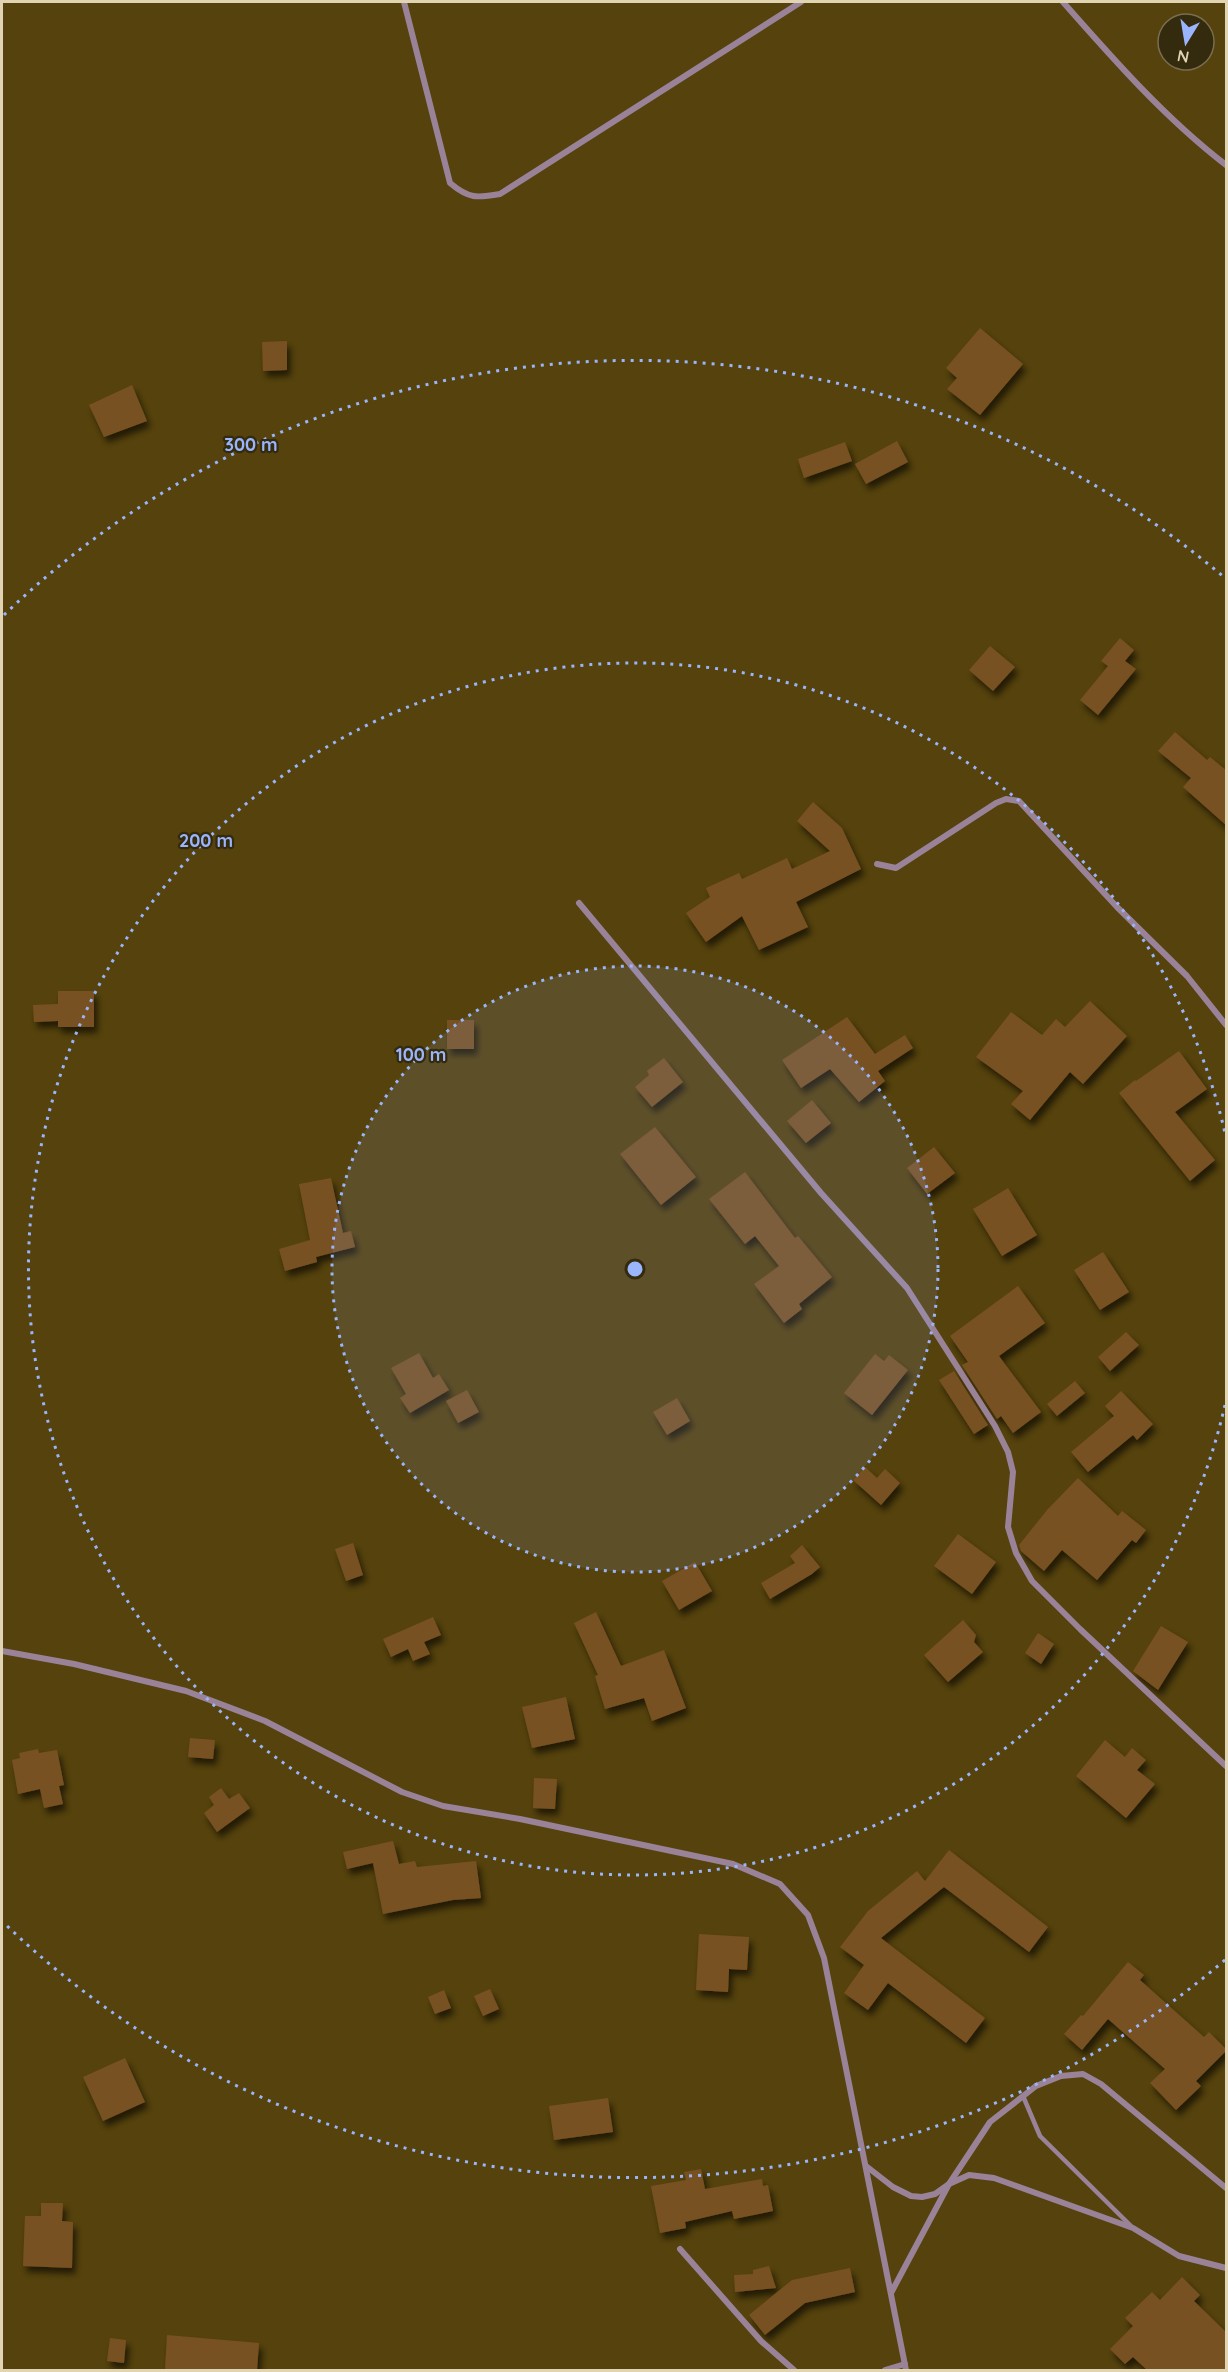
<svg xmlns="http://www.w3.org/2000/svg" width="1228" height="2372" viewBox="0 0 1228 2372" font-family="Quicksand,sans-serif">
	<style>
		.building { fill: #785121; filter: url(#shadow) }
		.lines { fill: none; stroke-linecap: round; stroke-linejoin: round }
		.lane { stroke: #9a8398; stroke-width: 4.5 }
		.street { stroke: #9a8398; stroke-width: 6 }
		.ring { fill: none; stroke: #9bb5fd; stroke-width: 3; stroke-dasharray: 3 6 }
		.centre { fill: #9bb5fd; stroke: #342a0e; stroke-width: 3 }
		.ring-label { font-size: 18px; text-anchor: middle; font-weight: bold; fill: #9bb5fd; stroke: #342a0e; stroke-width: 4.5; stroke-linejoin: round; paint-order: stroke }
	</style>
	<defs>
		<filter id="shadow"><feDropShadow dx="3.5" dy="6" stdDeviation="3" flood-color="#0009"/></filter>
	</defs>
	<rect width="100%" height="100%" fill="#55420c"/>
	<g class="building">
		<path d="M 980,328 L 1023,364 L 980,415 L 947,389 L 957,378 L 946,368 Z"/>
		<path d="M 287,341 L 287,370 L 263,371 L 262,342 Z"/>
		<path d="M 132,385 L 147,421 L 104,437 L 89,405 Z"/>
		<path d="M 897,441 L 908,462 L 866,484 L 855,464 Z"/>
		<path d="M 845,442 L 852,461 L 804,478 L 798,459 Z"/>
		<path d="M 1120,638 L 1134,650 L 1125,661 L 1136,669 L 1098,715 L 1080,700 L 1108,666 L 1101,661 Z"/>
		<path d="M 990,646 L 1015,667 L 993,691 L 969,670 Z"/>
		<path d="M 1175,732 L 1207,760 L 1210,757 L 1227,771 L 1227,826 L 1183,787 L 1191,778 L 1158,751 Z"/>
		<path d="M 813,802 L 842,828 L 861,869 L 796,902 L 808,927 L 759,950 L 742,916 L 706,942 L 686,913 L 710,897 L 706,888 L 739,873 L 742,879 L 787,858 L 792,869 L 830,851 L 797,821 Z"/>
		<path d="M 58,991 L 94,991 L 94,1027 L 58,1027 L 58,1021 L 34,1022 L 33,1005 L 58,1004 Z"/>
		<path d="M 1090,1001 L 1127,1036 L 1083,1084 L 1070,1072 L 1030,1120 L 1011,1104 L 1023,1091 L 976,1057 L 1011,1012 L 1042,1035 L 1056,1019 L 1065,1027 Z"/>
		<path d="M 847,1017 L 875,1054 L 905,1035 L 913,1048 L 878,1071 L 885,1081 L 859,1102 L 830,1069 L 801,1088 L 782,1060 Z"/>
		<rect x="447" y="1020" width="27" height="29"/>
		<path d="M 1179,1051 L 1207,1089 L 1175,1112 L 1215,1160 L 1190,1181 L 1119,1093 L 1135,1080 L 1136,1081 Z"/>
		<path d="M 664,1058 L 683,1082 L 652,1107 L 635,1087 L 649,1075 L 647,1071 Z"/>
		<path d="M 812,1100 L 831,1123 L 806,1143 L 787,1121 Z"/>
		<path d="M 655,1127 L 696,1177 L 661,1205 L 620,1154 Z"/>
		<path d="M 934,1147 L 955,1173 L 927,1194 L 907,1168 Z"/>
		<path d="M 745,1172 L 795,1238 L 798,1236 L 832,1277 L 799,1304 L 802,1309 L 784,1323 L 754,1284 L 779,1266 L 755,1236 L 745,1244 L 709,1199 Z"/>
		<path d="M 331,1178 L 343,1233 L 351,1231 L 355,1247 L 316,1257 L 317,1262 L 285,1271 L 279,1249 L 310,1240 L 299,1184 Z"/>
		<path d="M 1008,1188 L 1037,1235 L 1002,1256 L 973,1209 Z"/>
		<path d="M 1103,1252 L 1129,1292 L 1100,1310 L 1074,1270 Z"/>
		<path d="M 1018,1286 L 1045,1323 L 999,1356 L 1041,1412 L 1013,1433 L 1001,1416 L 997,1419 L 962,1365 L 968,1362 L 950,1336 Z"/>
		<path d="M 1126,1332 L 1139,1345 L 1110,1371 L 1098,1357 Z"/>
		<path d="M 419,1353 L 433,1378 L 439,1374 L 449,1390 L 410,1413 L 400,1398 L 406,1394 L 391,1368 Z"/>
		<path d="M 875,1354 L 884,1361 L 889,1355 L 908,1370 L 872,1415 L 844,1393 Z"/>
		<path d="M 954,1371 L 988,1425 L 974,1434 L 939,1380 Z"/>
		<path d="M 1075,1381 L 1085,1393 L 1057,1416 L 1047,1404 Z"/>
		<path d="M 467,1390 L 479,1412 L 458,1423 L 446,1401 Z"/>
		<path d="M 1121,1391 L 1153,1424 L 1137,1440 L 1133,1435 L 1088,1472 L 1071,1452 L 1114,1416 L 1105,1406 Z"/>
		<path d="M 677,1398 L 690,1421 L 667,1435 L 653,1412 Z"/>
		<path d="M 865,1467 L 877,1478 L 885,1469 L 900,1483 L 881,1505 L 853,1480 Z"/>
		<path d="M 1078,1478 L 1118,1516 L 1122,1511 L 1146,1530 L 1136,1543 L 1132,1540 L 1097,1580 L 1062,1550 L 1044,1571 L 1021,1551 L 1019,1545 L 1047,1510 Z"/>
		<path d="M 958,1534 L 996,1562 L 972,1594 L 934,1566 Z"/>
		<path d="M 353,1543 L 363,1575 L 346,1581 L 335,1549 Z"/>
		<path d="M 802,1545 L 820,1567 L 812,1574 L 770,1599 L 761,1583 L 795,1563 L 790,1556 Z"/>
		<path d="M 695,1562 L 712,1591 L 679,1610 L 662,1581 Z"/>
		<path d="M 596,1612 L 621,1666 L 664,1650 L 686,1708 L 652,1721 L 644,1698 L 605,1709 L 595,1676 L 598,1675 L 574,1623 Z"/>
		<path d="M 433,1617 L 441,1635 L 424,1642 L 430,1654 L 413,1661 L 408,1649 L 391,1657 L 383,1639 Z"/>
		<path d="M 963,1620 L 976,1635 L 974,1642 L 983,1652 L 948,1682 L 924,1655 Z"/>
		<path d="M 1161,1626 L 1188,1642 L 1158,1690 L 1133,1671 Z"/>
		<path d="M 1038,1633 L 1054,1644 L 1041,1664 L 1025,1653 Z"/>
		<path d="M 566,1697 L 575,1739 L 532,1748 L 522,1707 Z"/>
		<path d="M 190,1738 L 215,1740 L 213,1759 L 188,1757 Z"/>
		<path d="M 1105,1740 L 1125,1757 L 1132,1748 L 1146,1760 L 1137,1770 L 1155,1784 L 1126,1818 L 1076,1776 Z"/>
		<path d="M 38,1749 L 39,1753 L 57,1750 L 64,1785 L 59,1786 L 63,1804 L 44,1808 L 40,1789 L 18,1794 L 12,1760 L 20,1758 L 19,1753 Z"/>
		<path d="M 534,1778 L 557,1779 L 555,1809 L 533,1808 Z"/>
		<path d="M 221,1788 L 229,1799 L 239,1793 L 250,1808 L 217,1832 L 204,1813 L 214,1805 L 209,1797 Z"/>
		<path d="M 393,1841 L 399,1864 L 415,1861 L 417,1867 L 476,1861 L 481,1898 L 453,1900 L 383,1914 L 373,1863 L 347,1869 L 343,1852 Z"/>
		<path d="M 949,1850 L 1048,1927 L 1029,1952 L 944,1887 L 881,1938 L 985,2018 L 966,2043 L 888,1983 L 868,2010 L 844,1993 L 864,1965 L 840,1947 L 868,1911 L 917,1871 L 925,1881 Z"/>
		<path d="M 699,1934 L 749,1937 L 747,1970 L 729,1969 L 728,1992 L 696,1990 Z"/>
		<path d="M 1128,1962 L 1144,1975 L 1140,1980 L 1204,2037 L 1209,2032 L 1227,2050 L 1196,2081 L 1201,2086 L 1176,2110 L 1150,2083 L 1165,2069 L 1108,2019 L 1082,2050 L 1064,2034 L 1081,2015 L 1083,2016 Z"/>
		<path d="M 490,1989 L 499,2009 L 483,2016 L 474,1996 Z"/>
		<path d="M 444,1990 L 451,2008 L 435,2014 L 428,1997 Z"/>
		<path d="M 125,2058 L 145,2102 L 103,2121 L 83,2077 Z"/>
		<path d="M 608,2098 L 613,2132 L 554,2140 L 549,2106 Z"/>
		<path d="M 701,2169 L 705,2189 L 762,2179 L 763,2186 L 768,2185 L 773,2211 L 734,2219 L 732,2211 L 685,2222 L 686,2228 L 660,2233 L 651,2186 L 686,2180 L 684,2172 Z"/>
		<path d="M 41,2203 L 63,2203 L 62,2221 L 73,2222 L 72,2268 L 23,2266 L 25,2216 L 41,2216 Z"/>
		<path d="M 769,2266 L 776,2288 L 735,2292 L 734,2275 L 753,2274 L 753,2270 Z"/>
		<path d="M 850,2268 L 855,2292 L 805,2303 L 765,2335 L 749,2315 L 792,2280 Z"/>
		<path d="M 1182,2277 L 1200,2295 L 1194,2301 L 1227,2333 L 1227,2370 L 1147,2370 L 1133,2357 L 1125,2364 L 1110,2349 L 1133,2326 L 1125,2318 L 1152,2292 L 1160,2300 Z"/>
		<path d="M 167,2335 L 259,2343 L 257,2370 L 165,2370 Z"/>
		<path d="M 110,2338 L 126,2340 L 124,2363 L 107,2361 Z"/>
	</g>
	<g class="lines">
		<path class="lane" d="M 1023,2096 L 1040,2136 L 1131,2226"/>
		<g class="street">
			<path d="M 404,2 L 450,183 C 469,199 477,198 500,194 L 801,2"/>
			<path d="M 1063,2 C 1114,60 1165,118 1226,165"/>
			<path d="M 877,864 L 896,868 L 996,803 L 1006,799 L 1019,801 L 1117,907 L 1187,976 L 1226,1025"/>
			<path d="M 579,903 L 821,1193 L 907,1288 L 995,1426 L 1008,1452 L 1013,1472 L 1008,1527 L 1016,1553 L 1032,1581 L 1080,1629 L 1226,1766"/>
			<path d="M 2,1651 L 74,1664 L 186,1691 L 265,1721 L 402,1792 L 443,1806 L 520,1819 L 733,1864 L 780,1884 L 808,1915 L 824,1958 L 906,2370"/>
			<path d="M 866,2166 L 893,2187 L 911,2196 L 922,2197 L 935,2194 L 949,2184 L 969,2175 L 994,2178 L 1133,2228 L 1179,2256 L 1226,2268"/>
			<path d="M 680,2249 L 761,2341 L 794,2370"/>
			<path d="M 891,2293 L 949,2184 L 990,2122 L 1036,2086 L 1061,2076 L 1083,2074 L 1101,2084 L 1226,2188"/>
			<path d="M 885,2370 L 905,2364"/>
		</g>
	</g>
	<circle cx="635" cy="1269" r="303" fill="#9bb5fd" fill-opacity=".12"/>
	<g class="ring">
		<circle cx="635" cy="1269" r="303"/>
		<path d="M1225 1405A606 606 0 1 1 1225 1133"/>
		<path d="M1225 1960A909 909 0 0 1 4 1923M4 615A909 909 0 0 1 1225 578"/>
	</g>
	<circle cx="635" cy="1269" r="9" class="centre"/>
	<g class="ring-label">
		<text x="251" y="451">300 m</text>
		<text x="206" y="847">200 m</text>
		<text x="421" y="1061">100 m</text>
	</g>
	<rect width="1228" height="2372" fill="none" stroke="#e1d4b3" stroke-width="6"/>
	<g transform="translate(1186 42) rotate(191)"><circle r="28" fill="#342a0e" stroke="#796e50" stroke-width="1.5"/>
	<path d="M0-4.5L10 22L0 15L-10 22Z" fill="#9bb5fd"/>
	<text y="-9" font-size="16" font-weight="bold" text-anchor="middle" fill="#e1d4b3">N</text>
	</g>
</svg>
